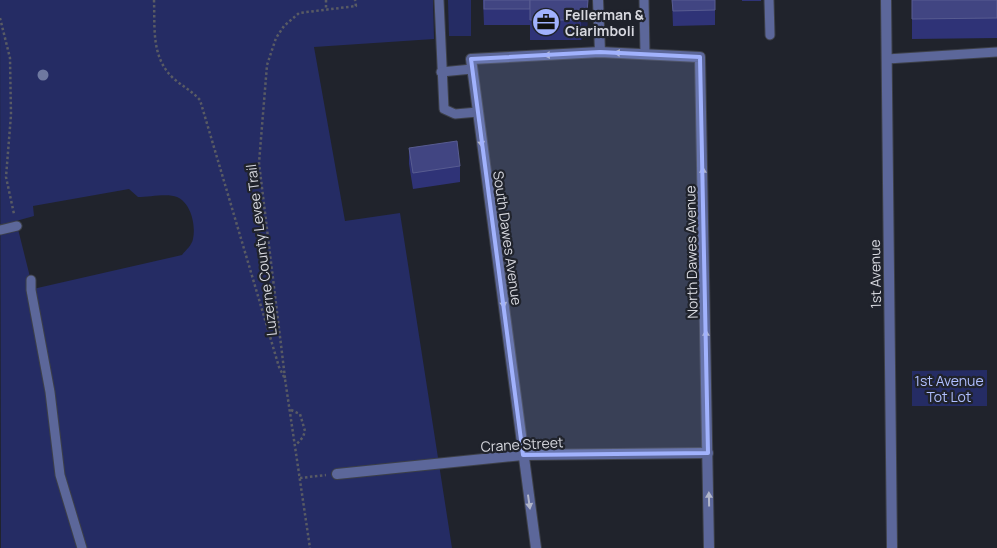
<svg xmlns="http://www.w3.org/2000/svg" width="997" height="548" viewBox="0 0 997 548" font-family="Manrope,sans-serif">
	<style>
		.green { fill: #252c64; fill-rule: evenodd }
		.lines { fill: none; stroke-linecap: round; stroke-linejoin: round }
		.lane-casing { stroke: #3d4049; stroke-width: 11 }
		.street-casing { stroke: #3d4049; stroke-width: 12 }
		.path { stroke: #595b64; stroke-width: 2.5; stroke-dasharray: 2.5 2.5; stroke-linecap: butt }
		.lane { stroke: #5c679a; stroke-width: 9 }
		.street { stroke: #5c679a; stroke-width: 10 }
		.tree { fill: #6f79a0 }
		.wall { fill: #2f3377 }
		.shaded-wall { fill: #212554 }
		.building { fill: #414582; stroke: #585c91 }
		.oneway { fill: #b2b6ca }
		.marked { fill: #a1b2fd; fill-opacity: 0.2; stroke: #a1b2fd; stroke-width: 4; stroke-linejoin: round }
		.labels { text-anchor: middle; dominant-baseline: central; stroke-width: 4.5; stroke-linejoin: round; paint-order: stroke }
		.poi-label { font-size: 14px; font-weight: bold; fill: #d7d8df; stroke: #20232c; text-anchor: start }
		.street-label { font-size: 14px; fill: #d7d8df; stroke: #20232c }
		.park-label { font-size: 14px; fill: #b0bfff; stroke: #20232c }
	</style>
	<rect width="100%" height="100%" fill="#20232c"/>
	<g class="green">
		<path d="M 0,0 L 433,0 L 434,39 L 314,47 L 345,221 L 400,213 L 452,548 L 1,548 ZM 129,189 L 138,197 C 149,197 168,193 177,197 C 191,203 196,225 193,239 C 192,245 186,250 182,255 L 33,289 L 16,221 L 34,216 L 33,206 Z"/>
		<path d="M 448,0 L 471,0 L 471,36 L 449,36 Z"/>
		<path d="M 987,370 L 987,406 L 912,406 L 912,371 Z"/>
	</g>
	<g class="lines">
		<g class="lane-casing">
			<g id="lane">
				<path d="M 439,0 L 444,109 L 455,114 L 478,112"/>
				<path d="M 644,0 L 645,54"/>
				<path d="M 769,0 L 770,35"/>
				<path d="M 887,59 L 997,52"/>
				<path d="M 441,72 L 472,69"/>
				<path d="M 0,230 L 17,226"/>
				<path d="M 31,280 L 31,290 L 50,392 L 60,475 L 82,548"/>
			</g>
		</g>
		<g class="street-casing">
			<g id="street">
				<path d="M 598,0 L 600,52"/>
				<path d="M 886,0 L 892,548"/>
				<path d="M 337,474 L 523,455 L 708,453"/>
				<path d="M 536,548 L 471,59 L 600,52 L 700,57 L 709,548"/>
			</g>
		</g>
		<g class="path">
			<path d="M 154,0 C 155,28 151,57 173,78 C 182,86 192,91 200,100 L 279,367 L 285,379 L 310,548"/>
			<path d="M 326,0 L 326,8"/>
			<path d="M 0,18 L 10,58 L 11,115 L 6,177 L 14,214"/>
			<path d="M 285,378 L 259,163 L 267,65 L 276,38 L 284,26 L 299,13 L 356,6 L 355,0"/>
			<path d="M 291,410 L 300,414 L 305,431 L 303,437 L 296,445"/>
			<path d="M 300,478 L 326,475"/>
		</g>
		<use href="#lane" class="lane"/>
		<use href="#street" class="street"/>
	</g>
	<circle class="tree" cx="43" cy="75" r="5.5"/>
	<g class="wall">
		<path d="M 483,0 L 588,0 L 587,32 L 581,40 L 530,40 L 530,25 L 484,25 Z"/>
		<path d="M 672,0 L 715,0 L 715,25 L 673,26 Z"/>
		<rect x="742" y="0" width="19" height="1"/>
		<path d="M 912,0 L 997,0 L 997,38 L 912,39 Z"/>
		<path d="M 409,148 L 460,166 L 460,182 L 413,189 L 409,164 Z"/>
	</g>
	<path class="shaded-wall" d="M 588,0 L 587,32 L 581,40 L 581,20 Z"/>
	<g class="building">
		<rect x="484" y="0" width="46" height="9"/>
		<path d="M 530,0 L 588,0 L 587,12 L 581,20 L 530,20 Z"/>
		<path d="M 672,0 L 715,0 L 715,10 L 673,11 Z"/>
		<path d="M 912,0 L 997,0 L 997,18 L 912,19 Z"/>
		<path d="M 457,141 L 460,166 L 413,173 L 409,148 Z"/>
	</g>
	<defs><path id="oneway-solid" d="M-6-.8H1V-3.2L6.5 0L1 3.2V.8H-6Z" transform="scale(1.25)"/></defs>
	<g class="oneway">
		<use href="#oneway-solid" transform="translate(621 53) rotate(-177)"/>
		<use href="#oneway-solid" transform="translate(551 55) rotate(177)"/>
		<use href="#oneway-solid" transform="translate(481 140) rotate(82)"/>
		<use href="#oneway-solid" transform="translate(703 174) rotate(-91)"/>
		<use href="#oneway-solid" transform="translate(503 301) rotate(82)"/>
		<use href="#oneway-solid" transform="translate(706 337) rotate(-91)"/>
		<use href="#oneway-solid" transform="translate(709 499) rotate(-91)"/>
		<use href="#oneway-solid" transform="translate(529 502) rotate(82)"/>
	</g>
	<path class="marked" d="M 600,52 L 700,57 L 708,453 L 523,455 L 471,59 Z"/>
	<defs>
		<g id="office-disc" transform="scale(1.4375)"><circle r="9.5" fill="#a1b2fd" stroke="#20232c"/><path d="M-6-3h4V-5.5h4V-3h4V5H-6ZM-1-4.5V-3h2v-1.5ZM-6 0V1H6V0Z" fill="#111"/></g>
	</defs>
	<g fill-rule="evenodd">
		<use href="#office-disc" x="546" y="22"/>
	</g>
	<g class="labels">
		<g class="poi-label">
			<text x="565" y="14">Fellerman &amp;<tspan x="565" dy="16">Ciarimboli</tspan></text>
		</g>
		<g class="street-label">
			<text transform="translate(508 238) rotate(82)">South Dawes Avenue</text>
			<text transform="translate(261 250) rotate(-97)">Luzerne County Levee Trail</text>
			<text transform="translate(691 252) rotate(-91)">North Dawes Avenue</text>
			<text transform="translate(875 274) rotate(-91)">1st Avenue</text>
			<text transform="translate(522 444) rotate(-3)">Crane Street</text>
		</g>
		<g class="park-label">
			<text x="949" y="380">1st Avenue<tspan x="949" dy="16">Tot Lot</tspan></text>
		</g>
	</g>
</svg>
